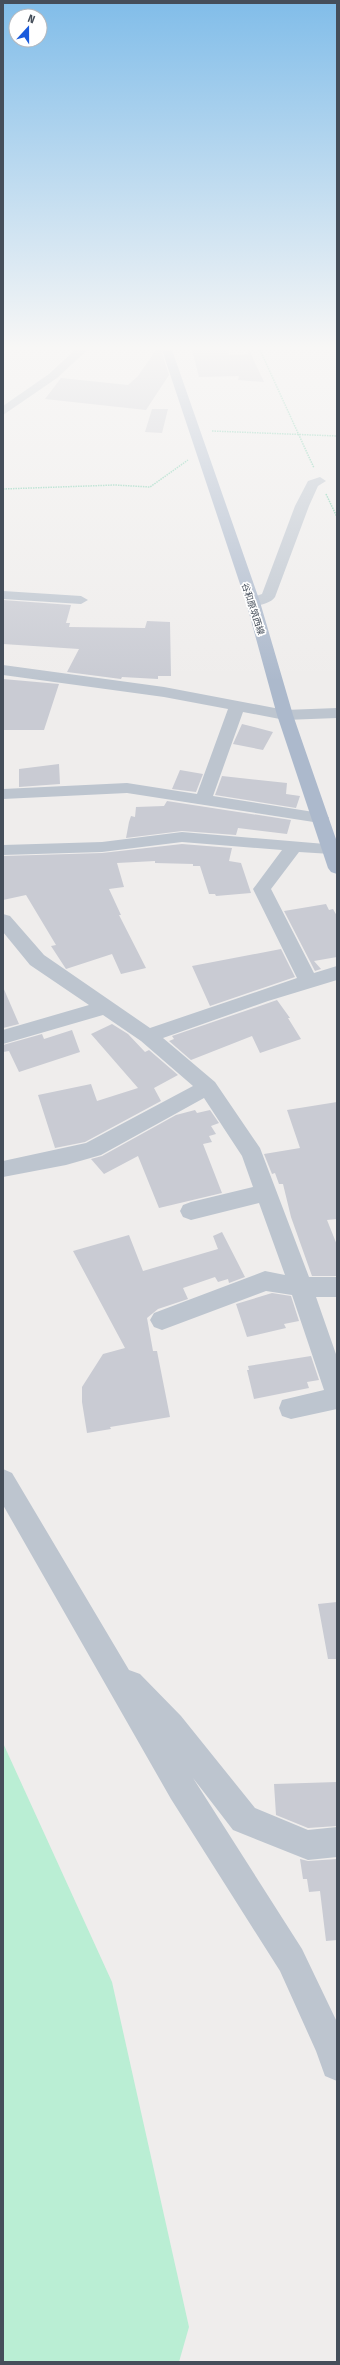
<svg xmlns="http://www.w3.org/2000/svg" width="340" height="2365" font-family="'Fira Sans Condensed','Noto Sans JP',sans-serif">
<rect width="100%" height="100%" fill="#efedec"/>
<!-- green -->
<path fill="#baeed4" d="M3,1743l109,239 77,345 -10,35h-176z"/>
<!-- building -->
<path fill="#c9cbd3" d="M156,350h5l8,25 -23,35 -101,-11 16,-21 67,7 10,-9z
M192,350h37v5l19,-1 1,-4 15,32 -26,-2 1,-4 -40,1z
M152,409h16l-6,24 -17,-1z
M3,600l68,5 -5,18h4l-1,4 76,1 2,-7 23,1 1,54h-13v3l-36,-2 -1,2 -54,-7 12,-23 -76,-5z
M3,679l56,5 -15,46h-41z
M242,724l31,8 -10,18 -30,-6z
M59,764l1,20 -41,3v-18z
M180,770l23,4 -7,18 -24,-3z
M222,776l65,7 -1,11 14,2 -4,12 -81,-13z
M167,801l124,19 -4,14 -49,-6 -2,7 -54,-4 -56,7 3,-16 2,-6 4,1 1,-10 28,-1z
M182,844l50,4 -3,13 12,2 10,30 -35,3 -1,-2h-6l-9,-28h-7v-2l-38,-1v-2l-38,2 7,24 -15,2 12,26h-2l27,53 -25,6 -9,-20 -46,15 -15,-23 5,-1 -30,-50 -23,5v-44l99,-3z
M326,904l3,6 4,-1 4,7v41l-23,4 7,8 -6,2 -31,-60z
M281,949l14,28 -85,29 -18,-40z
M3,987l16,37 -16,4z
M277,1000l13,18h-2l13,21 -41,14 -8,-17 -61,24 -22,-19 5,-2 -2,-3z
M112,1024l16,10 17,18 4,-2 29,25 -24,13 7,13 -76,41 -30,6 -17,-53 53,-11 6,17 41,-13 -47,-54z
M72,1030l8,22 -61,20 -10,-21 -6,1v-7l39,-11 2,5z
M337,1102v117l-10,1 10,25v31h-25l-21,-59 -8,-33h-4l-4,-11 -3,1 -8,-20 36,-6 -13,-38z
M195,1110l2,3 13,-3 9,13 -8,3 5,8 -7,2 3,6 -9,2 19,49 -63,15 -21,-52 -34,18 -13,-15 11,-3 74,-41z
M222,1232l23,45 -16,6 -1,-4 -10,3 -3,-5 -32,11 5,11 -30,10 -11,9 6,33h4l13,66 -60,10 1,2 -24,4 -5,-31v-15l21,-33 22,-6 -52,-97 56,-16 14,36 75,-22 -5,-13z
M272,1293l19,3 8,25 -15,3 2,4 -39,9 -11,-33z
M311,1356l8,24 -12,2 2,6 -55,11 -7,-29h2l-1,-4z
M337,1602v57h-9l-10,-55z
M337,1782v44l-29,2 -32,-13 -2,-31z
M300,1859l8,2 29,-2v81l-11,1 -6,-50 -11,1 -2,-13h-4z"/>
<g fill="none" stroke-linecap="round" stroke-linejoin="round">
<!-- path -->
<path stroke="#73cba9" stroke-width="1.5" stroke-dasharray="1.5 1" stroke-linecap="butt" d="M260,350l54,118
M212,431l125,5
M3,489l112,-4 35,2 38,-27
M326,494l11,23"/>
<!-- minor -->
<path fill="#bdc5cf" fill-rule="evenodd" d="M75,350h12l-30,28 -54,37v-9l46,-32z
M320,477l6,4 -8,5 -9,20 -34,91c-5,7 -19,10 -27,8l-2,-3 2,-3 14,-5 33,-88 13,-25z
M3,591l78,5 7,4 -7,4 -78,-5z
M3,665l161,22 121,23 52,-2v10l-52,2 -42,-8 -30,84 107,17 6,1 3,4 -3,4 -6,1 -193,-30 -124,6v-10l124,-6 70,11 31,-85 -64,-12 -161,-22z
M182,832l155,13v8l-6,1 -32,-2 -28,37 43,84 23,-7v14l-69,21 -105,37 52,44 45,66 49,129h28v20h-21l21,60v52l-46,10 -9,-3 -3,-8 3,-8 42,-10 -32,-95 -26,-4 -104,39 -8,-3 -4,-7 4,-7 111,-42 20,4 -26,-72 -68,17 -8,-3 -3,-6 3,-6 8,-3 62,-15 -11,-31 -38,-58 -103,57 -35,10 -63,12v-16l83,-18 107,-57 -52,-45 -38,-26 -100,29v-14l86,-25 -59,-40 -27,-33v-18l7,2 34,39 106,73 147,-50 -44,-89 29,-39 -100,-8 -80,10 -99,3v-10l99,-3z
M3,1469l9,4 117,197 11,4 41,42 74,92 53,22 29,-3v30l-29,3 -75,-30 -40,-52 109,171 35,73v59l-12,-5 -9,-25 -36,-80 -109,-172 -168,-294z"/>
<!-- major -->
<path fill="#acb9cc" fill-rule="evenodd" d="M162,350h10l88,252 33,113 44,127v32l-6,-2 -3,-4 -51,-153 -31,-113z"/>
</g>
<!-- sky -->
<linearGradient id="sky" x2="0" y2="1"><stop stop-color="#81bde9"/><stop offset="0.51" stop-color="#f8f7f6"/><stop offset="1" stop-color="#f8f7f6" stop-opacity="0"/></linearGradient>
<rect width="340" height="681" fill="url(#sky)"/>
<g text-anchor="middle" dominant-baseline="central" stroke-width="3.5" stroke-linejoin="round" paint-order="stroke">
<!-- far-street labels -->
<g font-size="9" fill="#454e5a" stroke="#fff">
<text transform="translate(253 609) rotate(72)">谷和原筑西線</text>
</g>
</g>
<!-- border -->
<rect width="340" height="2365" fill="none" stroke="#454e5a" stroke-width="8"/>
<!-- north arrow -->
<g transform="translate(28 28) rotate(21)"><circle r="19" fill="#ffffff" stroke="#b5b8bd"/>
<path d="M0-3L7 15L0 10L-7 15Z" fill="#1a5adc"/>
<text y="-6" font-size="11" font-weight="bold" text-anchor="middle" fill="#454e5a">N</text>
</g>
</svg>
